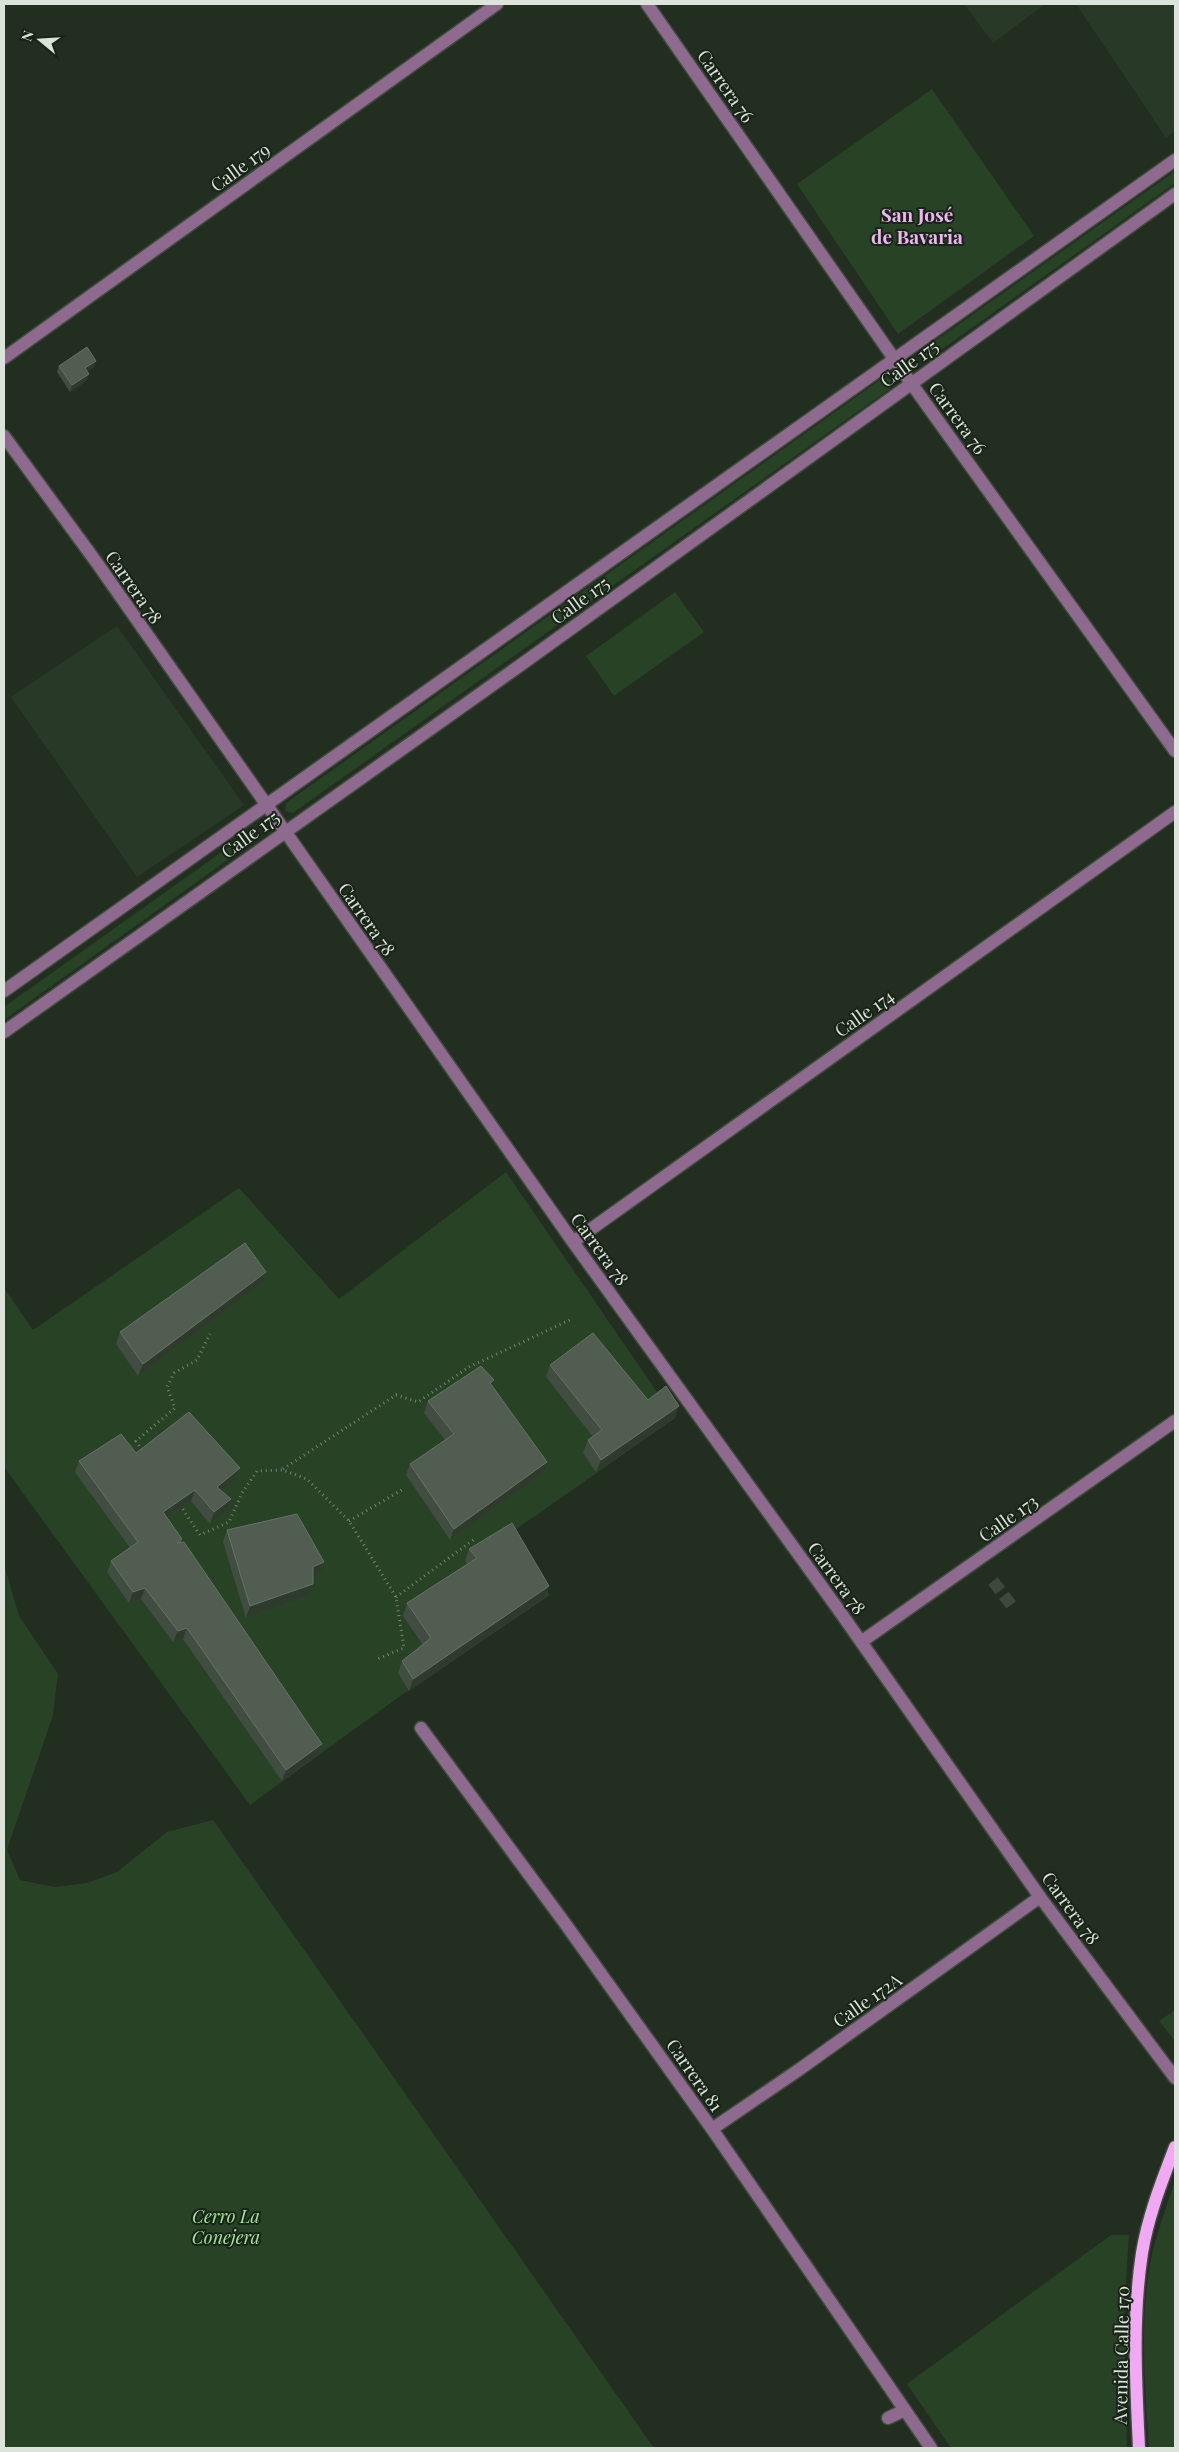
<svg xmlns="http://www.w3.org/2000/svg" width="1179" height="2452" font-family="'Playfair Display',serif">
<rect width="100%" height="100%" fill="#222e20"/>
<!-- built -->
<path fill="#293927" d="M964,4h81l-52,39z
M1076,4h99v127l-9,7z
M117,626l127,179 -107,72 -126,-180z"/>
<!-- green -->
<path fill="#284226" d="M932,89l102,147 -136,98 -101,-150z
M1175,171v12l-248,177 -6,-2v-7z
M884,377l8,3 -1,8 -598,425 -8,-2 1,-8z
M675,592l29,40 -90,64 -28,-40z
M251,831l7,1 -1,7 -253,181v-13z
M506,1172l169,246 -167,117 42,60 -154,104 -146,106 -246,-338v-179l29,42 206,-142 100,111z
M4,1564l15,52 39,58 -5,41 -46,135 13,30 34,7 33,-4 30,-11 50,-40 46,-12 441,628h-650z
M1175,2010v31l-16,-20z
M1175,2180v268h-26c-4,-64 -11,-139 5,-202 6,-22 14,-44 21,-66z
M1111,2235h18l-5,75 3,138h-176l-44,-64z"/>
<g fill="none" stroke-linecap="round" stroke-linejoin="round">
<!-- minor-tunnel -->
<path stroke="#3e493c" stroke-width="12" stroke-dasharray="12 6" stroke-linecap="butt" d="M993,1581l19,25"/>
<defs>
<path id="minor" d="M647,4l264,379 264,368
M4,358l493,-354
M4,436l93,127 476,679 265,367 202,288 135,181
M4,991l1171,-831
M4,1032l518,-368 653,-470
M573,1242l602,-430
M861,1642l314,-221
M421,1728l143,194 148,207 219,319
M712,2129l88,-60 240,-172
M888,2418l17,-8"/>
<path id="major" d="M1139,2448c-3,-65 -7,-130 3,-195 6,-37 20,-72 33,-106"/>
</defs>
<!-- minor casing -->
<use href="#minor" stroke="#404b3e" stroke-width="15"/>
<!-- major casing -->
<use href="#major" stroke="#404b3e" stroke-width="15"/>
<!-- path -->
<path stroke="#768074" stroke-width="3" stroke-dasharray="1 4" stroke-linecap="butt" d="M142,1450l-6,-9 39,-33 -8,-21 7,-14 23,-13 13,-26
M283,1469l113,-74 22,7 51,-35 103,-48
M180,1505l20,30 29,-13 13,-29 15,-22 26,-1 24,9 42,42 47,76 8,51 -29,12
M349,1521l56,-33
M396,1597l80,-59"/>
<!-- minor -->
<use href="#minor" stroke="#8d6a8e" stroke-width="12"/>
<!-- major -->
<use href="#major" stroke="#f1a9f4" stroke-width="12"/>
</g>
<!-- wall -->
<path fill="#414d40" d="M59,366l35,1 -7,4v9l-17,12 -13,-20z
M261,1284l-123,92 -22,-32 4,-12z
M550,1365l98,35 27,18 -79,54 -13,-19 5,-13 5,-3 -47,-60z
M492,1386l51,87 -93,67 -44,-65 4,-11 35,-24 -21,-27 4,-12z
M136,1453l100,26 -15,12 6,19 -17,14 -19,-23 -24,17 15,21 -1,4 141,201 -4,11 -36,26 -99,-142 -10,3 -32,-43 -12,4 -22,-31 4,-11 19,-13 -55,-76 4,-11z
M227,1530l93,44 -7,3 -4,19 -63,22 -23,-76z
M469,1549l80,37 -5,12 -135,93 -11,-18 4,-12 21,-16 -20,-29 4,-13 60,-39 -2,-3z"/>
<!-- shaded-wall -->
<path fill="#2d3a2c" d="M96,361l-2,6 -11,7 2,-6z
M89,374l-2,6 -17,12 2,-7z
M266,1272l-5,12 -123,92 5,-12z
M679,1406l-4,12 -79,54 5,-12z
M547,1462l-4,11 -93,67 4,-11z
M240,1468l-4,11 -23,19 4,-11z
M195,1490l-4,11 -32,22 4,-11z
M231,1499l-4,11 -17,14 4,-12z
M324,1562l-4,12 -12,5 5,-12z
M313,1584l-4,12 -63,22 4,-12z
M549,1586l-5,12 -135,93 4,-12z
M145,1588l-4,11 -12,4 4,-11z
M187,1628l-4,11 -10,3 5,-11z
M322,1744l-4,11 -36,26 4,-11z"/>
<!-- building -->
<path fill="#515d50" stroke="#677266" d="M87,347l9,14 -11,7 4,6 -17,11 -13,-19z
M245,1243l21,29 -123,92 -23,-32z
M593,1333l55,67 18,-14 13,20 -78,54 -13,-20 14,-10 -52,-65z
M481,1366l13,14 -4,3 57,79 -93,67 -44,-65 44,-30 -26,-33z
M189,1412l51,56 -23,19 14,12 -17,13 -19,-22 -32,22 19,27 -5,4 7,-1 138,202 -36,26 -99,-142 -9,3 -33,-43 -12,4 -22,-31 27,-19 -59,-81 42,-27 15,19z
M297,1514l27,48 -11,5v17l-63,22 -23,-76z
M512,1523l37,63 -136,93 -11,-18 29,-23 -24,-35 70,-45 -8,-9z"/>
<g text-anchor="middle" dominant-baseline="central" stroke-width="4" stroke-linejoin="round" paint-order="stroke">
<!-- street labels -->
<g font-size="18" fill="#dbe3da" stroke="#182417">
<text transform="translate(726 86) rotate(55)">Carrera 76</text>
<text transform="translate(240 167) rotate(-36)">Calle 179</text>
<text transform="translate(909 363) rotate(-36)">Calle 175</text>
<text transform="translate(958 418) rotate(54)">Carrera 76</text>
<text transform="translate(134 587) rotate(55)">Carrera 78</text>
<text transform="translate(580 600) rotate(-36)">Calle 175</text>
<text transform="translate(250 834) rotate(-36)">Calle 175</text>
<text transform="translate(367 919) rotate(55)">Carrera 78</text>
<text transform="translate(864 1013) rotate(-35)">Calle 174</text>
<text transform="translate(600 1249) rotate(54)">Carrera 78</text>
<text transform="translate(1008 1518) rotate(-35)">Calle 173</text>
<text transform="translate(837 1578) rotate(54)">Carrera 78</text>
<text transform="translate(1071 1908) rotate(54)">Carrera 78</text>
<text transform="translate(867 2000) rotate(-35)">Calle 172A</text>
<text transform="translate(695 2075) rotate(55)">Carrera 81</text>
<text transform="translate(1121 2355) rotate(-89)">Avenida Calle 170</text>
</g>
<!-- park labels -->
<g font-size="18" font-style="italic" fill="#a2e59b" stroke="#182417">
<text x="226" y="2216">Cerro La<tspan x="226" dy="21">Conejera</tspan></text>
</g>
<!-- neighbourhood labels -->
<g font-size="19" font-weight="bold" fill="#eeb5f0" stroke="#182417">
<text x="917" y="214">San José<tspan x="917" dy="22">de Bavaria</tspan></text>
</g>
</g>
<!-- border -->
<rect width="1179" height="2452" fill="none" stroke="#dbe3da" stroke-width="10"/>
<!-- north arrow -->
<g transform="translate(40 40) rotate(288)" stroke="#182417" stroke-width="4" paint-order="stroke">
<path d="M0-4L9 19L0 12L-9 19Z" fill="#dbe3da"/>
<text y="-8" font-size="14" font-weight="bold" text-anchor="middle" fill="#dbe3da">N</text>
</g>
</svg>
